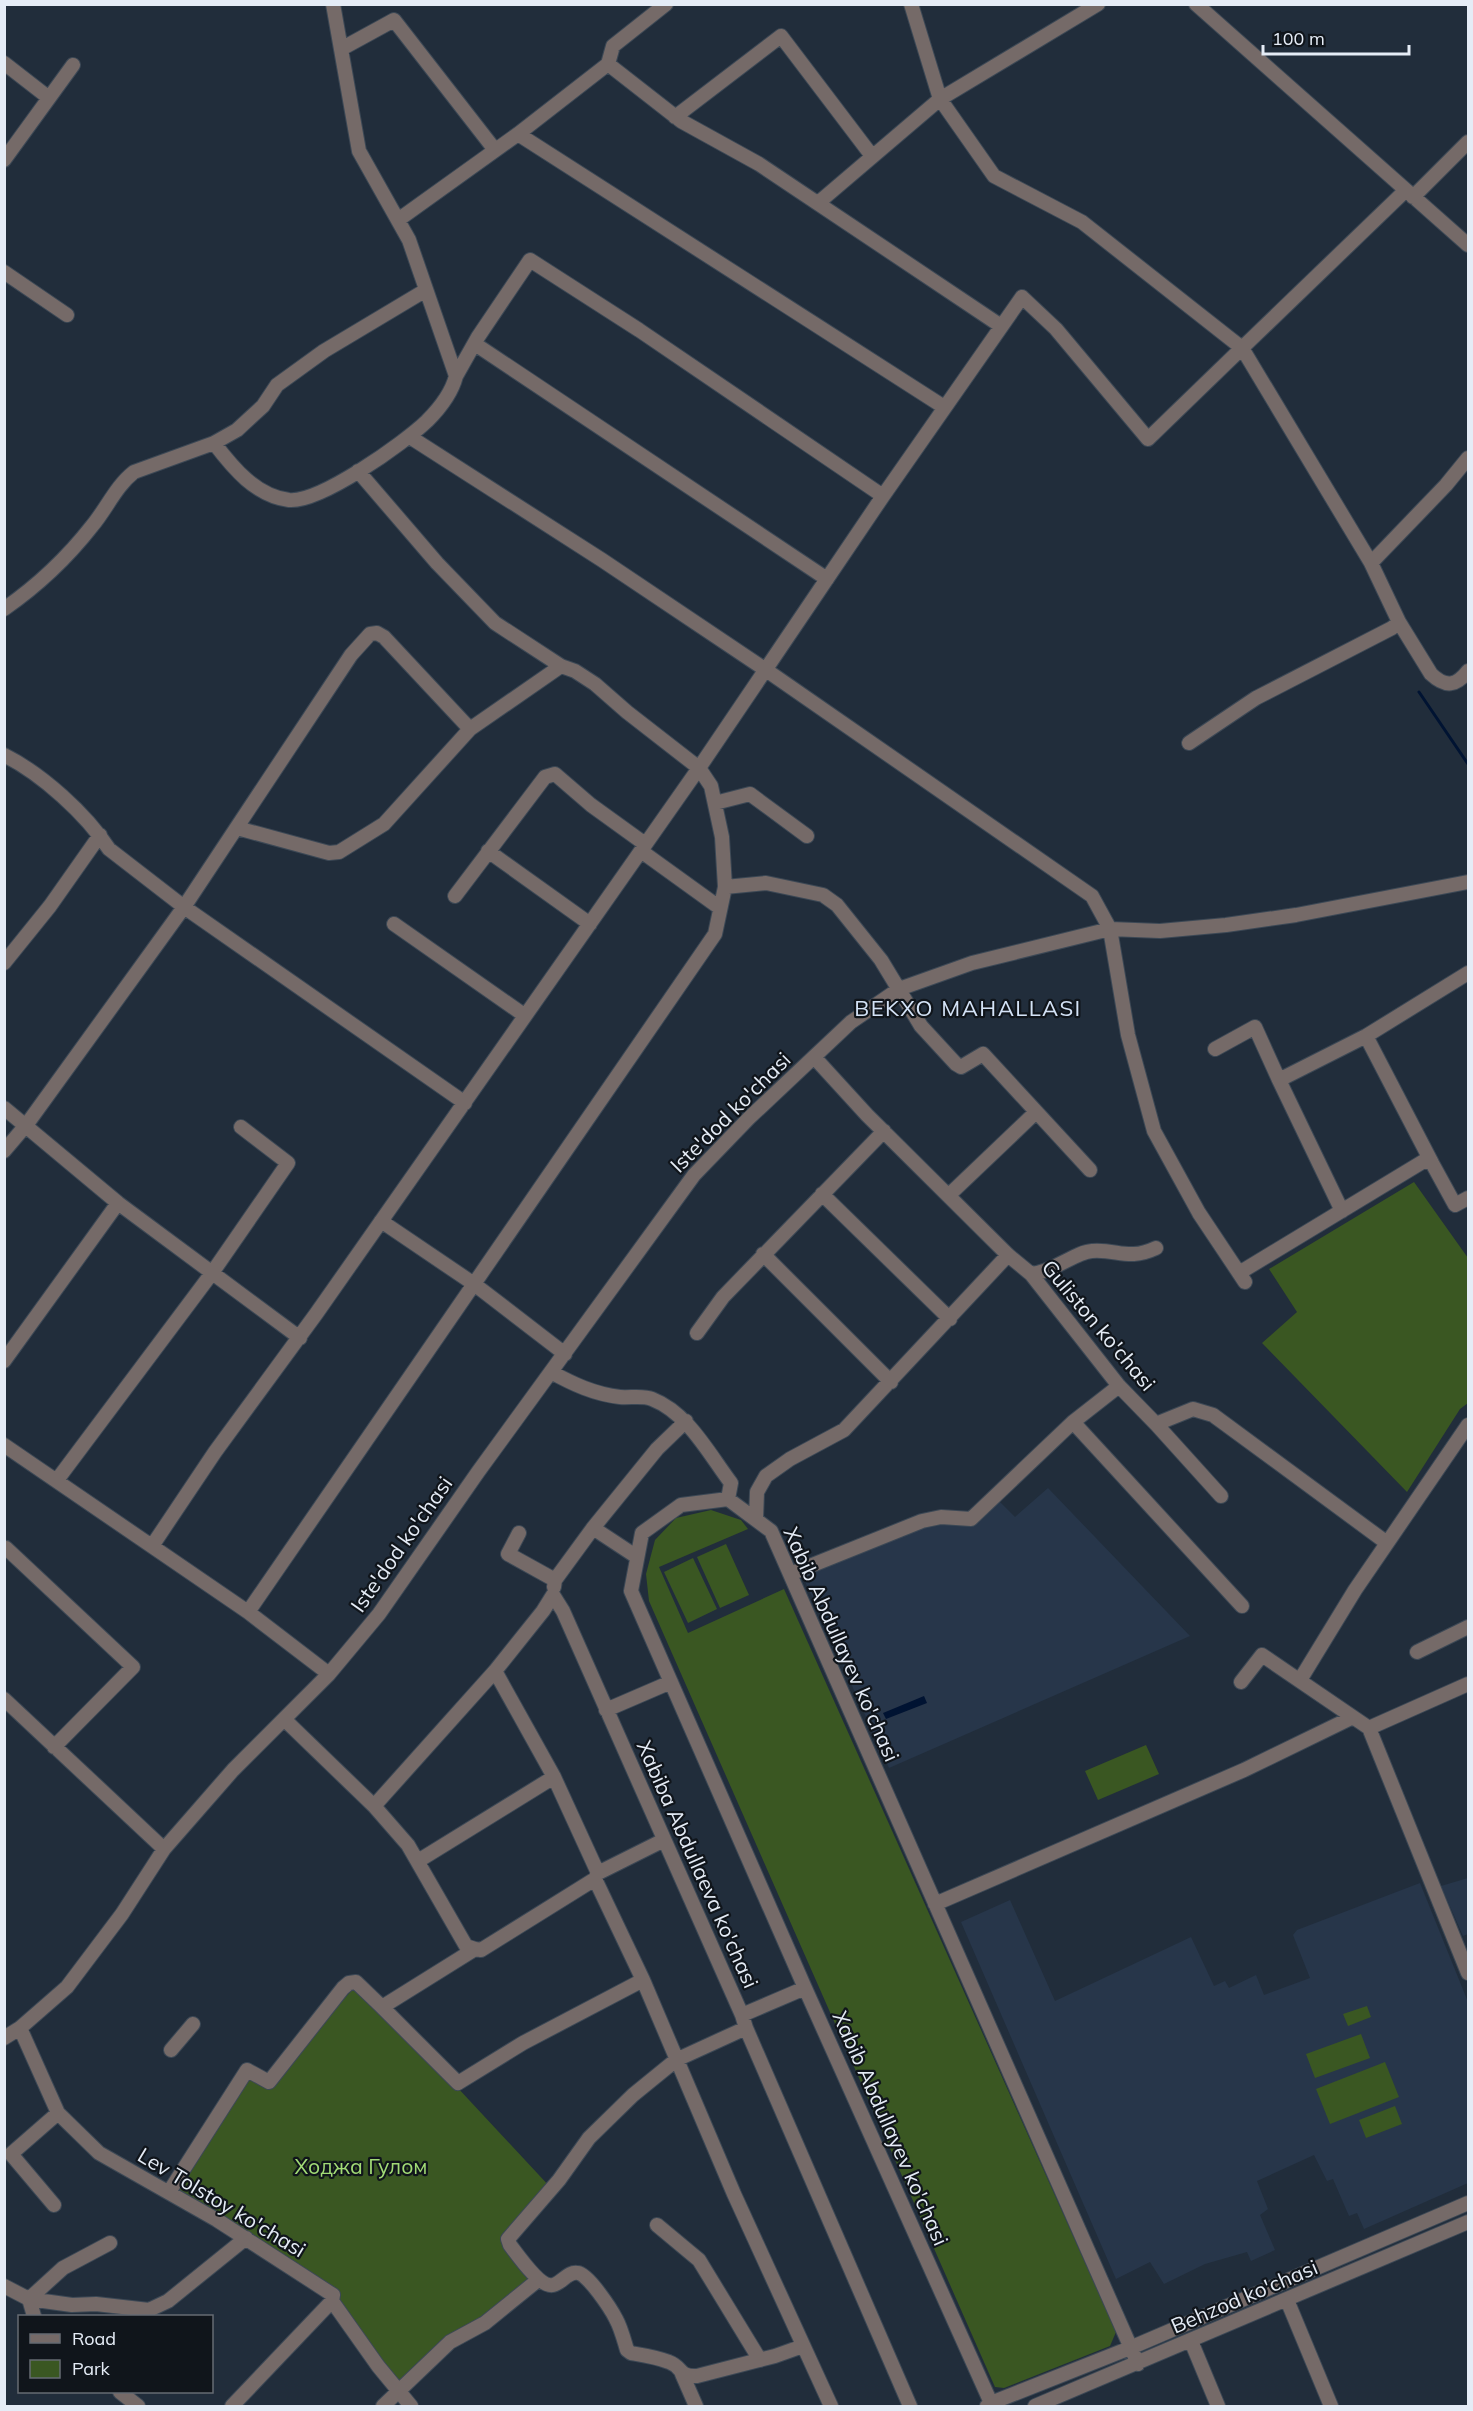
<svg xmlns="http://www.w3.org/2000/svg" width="1473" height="2411" font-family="Mulish,sans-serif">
<rect width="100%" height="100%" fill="#212d3b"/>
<!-- built -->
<path fill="#27364a" d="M1048,1488l142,148 -301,132 -86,-191 122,-51 17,-4 57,-21 16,16z
M1468,1878v56l-5,2 -22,-50z
M1420,1883l48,119v181l-104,46 -7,-16 -8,3 -16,-37 -6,2 -13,-26 -57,26 11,28 -8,6 15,35 -24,11 -4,-9 -42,12 -41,20 -14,-22 -34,17 -155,-357 49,-22 45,101 136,-64 23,49 11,-5 4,7 27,-13 8,20 46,-17 -17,-43 4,-5z"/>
<!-- green -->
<path fill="#3a5722" d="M1414,1182l54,76v145l-8,6 -53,83 -145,-149 35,-31 -28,-43z
M711,1510l30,10 7,9 -89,38 29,66 96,-44 332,743 -6,14 -106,42 -9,-1 -346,-786 -3,-27 9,-34 21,-22z
M726,1544l23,51 -29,13 -23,-51z
M693,1558l24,51 -29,14 -24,-51z
M1146,1745l13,29 -61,26 -13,-29z
M359,1989l57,54 135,145 -46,51 22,17 11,24 -140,110 -65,-95 -164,-103 78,-122 22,12 82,-91z
M1367,2006l4,11 -23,9 -5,-12z
M1361,2034l9,24 -55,20 -9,-24z
M1385,2062l14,35 -69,27 -14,-35z
M1395,2106l7,18 -36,14 -7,-18z"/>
<!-- water -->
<path fill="#001332" d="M924,1696l3,7 -41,16 -3,-6z"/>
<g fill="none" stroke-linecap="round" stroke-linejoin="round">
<!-- stream -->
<path stroke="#001332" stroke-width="3" d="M1419,692l49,72"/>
<defs>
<path id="minor" d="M1196,4l272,241
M341,49l53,-29 101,130
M4,63l45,35
M608,64l73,57 78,43 242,162
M675,117l106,-81 91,120
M518,134l426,273
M4,160l69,-95
M1406,190l-164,158 129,215 28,59 32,52c15,14 25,12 37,-3
M1413,197l55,-55
M818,203l122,-104 158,-95
M398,220l120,-86 90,-70 5,-18 53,-42
M4,272l63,43
M475,344l352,235
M456,376l22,-39 52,-77 109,70 244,166
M410,437l192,123 164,110 326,226 18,33 18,106 26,96 45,82 46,69
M214,443c19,25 42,53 75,57 31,3 115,-57 138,-79 12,-12 25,-29 29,-45l-47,-136 -50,-89 -26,-147
M1371,563l75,-78 22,-27
M4,609c33,-23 63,-51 88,-83 15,-18 24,-40 42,-54l80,-29 23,-13 26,-24 14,-21 47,-34 102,-61
M1189,743l67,-45 136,-70 7,-6
M4,755c38,19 82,59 105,94l75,58 281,196
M715,803l35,-9 57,42
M237,828l92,25 10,-1 45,-28 86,-95 91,-63
M488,851l102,73
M641,851l79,57
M725,887l41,-4 57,12 14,10 44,55 40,66 35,38 5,3 22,-13 107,116
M455,896l90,-119 10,-3 36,31 54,39
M394,924l130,91
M4,963l46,-57 50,-71
M1366,1036l66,127
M1215,1049l40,-22 24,53
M814,1057l53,58 141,140 23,19 88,112 37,38 37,-15 20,6 174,128
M4,1108l114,95 182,135
M4,1151l23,-27 157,-217 167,-252 19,-21 7,-1 7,4 86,92
M822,1194l128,125
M949,1195l86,-82
M1342,1211l-63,-131 87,-44 102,-63
M381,1221l93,63 91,70
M763,1254l128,128
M1239,1273l185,-112 8,2 23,42 13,-7
M1031,1274c23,-2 44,-22 61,-23 26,-2 36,10 64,-3
M697,1333l26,-36 161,-166
M4,1361l114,-158
M551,1372c22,12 43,22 69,25 10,1 23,-2 32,2 36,14 57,55 79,84l-3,16
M1073,1422l169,184
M1156,1424l65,72
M4,1445l244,167 81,62
M57,1480l155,-207 76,-110 -47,-36
M756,1519l1,-27 9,-16 24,-17 54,-29 164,-175
M593,1528l64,-79 29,-28
M519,1533l-11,21 47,26 -1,7
M152,1546l63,-94 101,-138 383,-546 184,-272 139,-199 34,32 92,110 94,-91 -160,-126 -88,-46 -54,-77 -29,-95
M4,1549l2,-1 127,119 -79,80
M790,1574l132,-53 19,-4 30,2 102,-97 46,-36
M555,1580l38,-52 44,29
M248,1612l467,-678 10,-47 -3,-50 -11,-51 -12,-18 -72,-56 -32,-28 -20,-13 -14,-5 -66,-43 -58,-60 -79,-92
M1417,1652l51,-25
M495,1671l59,106 44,96 -3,6 48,101 91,214 97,212
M1300,1680l55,-90 113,-165
M1241,1682l21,-27 107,73 99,245
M4,1699l160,150
M606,1710l65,-28
M285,1720l89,86 34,39 58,101 9,3
M1369,1728l99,-44
M374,1806l121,-135 48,-60 10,-16 10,16 179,404 4,13 164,378
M418,1861l136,-84
M598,1873l66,-33
M595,1879l-114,71 -6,-1 -93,58 76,76 65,-40 120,-63
M935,1904l309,-134 109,-53
M742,2015l63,-27
M20,2028l38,85 41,40 118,67 116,75 -1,6 46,65 33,40
M746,2028l-70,32 -43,35 -44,43 -30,42 -51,59 2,6c7,9 30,43 43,40 9,-2 15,-14 25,-12 10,1 33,36 38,46 5,9 8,21 11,31l4,3c12,2 26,4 38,9 14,5 9,15 28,14l78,-20 28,-10
M4,2038l16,-10 47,-41 55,-73 42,-65 69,-79 96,-96 50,-60 99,-142 216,-297 55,-57 102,-96 48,-33 73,-26 138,-34 50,2 66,-6 70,-10 172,-33
M171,2050l22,-26
M169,2192l78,-122 22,12 74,-94 6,-5 7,-1 26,25
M54,2205l-43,-51 47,-41
M657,2225l42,35 61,100
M4,2286l25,13 43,6 24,-1 53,6 19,-9 78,-63
M29,2299l34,-31 47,-25
M29,2299l5,17
M1287,2300l44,106
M1191,2341l27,65
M682,2374l14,32
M120,2392l18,14
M991,2403l-186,-415 -174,-397 11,-58 39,-28 47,-6 43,32 367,833
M232,2406l100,-105
M383,2406l67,-64 35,-19 53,-43
M987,2406l4,-3 139,-55 338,-145
M1035,2406l433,-184"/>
</defs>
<!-- minor casing -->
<use href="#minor" stroke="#3c4855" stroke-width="16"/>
<!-- minor -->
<use href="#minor" stroke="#756a68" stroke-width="14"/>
</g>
<g text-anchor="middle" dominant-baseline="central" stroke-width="4.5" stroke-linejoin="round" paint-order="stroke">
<!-- street labels -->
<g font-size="21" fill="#e5ecf6" stroke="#10151b">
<text transform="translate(730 1112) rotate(-45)">Iste'dod ko'chasi</text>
<text transform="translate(1099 1325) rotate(50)">Guliston ko'chasi</text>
<text transform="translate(401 1544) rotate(-55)">Iste'dod ko'chasi</text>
<text transform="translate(842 1644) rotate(66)">Xabib Abdullayev ko'chasi</text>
<text transform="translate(698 1864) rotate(66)">Xabiba Abdullaeva ko'chasi</text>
<text transform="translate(891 2128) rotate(66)">Xabib Abdullayev ko'chasi</text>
<text transform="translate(222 2202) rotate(31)">Lev Tolstoy ko'chasi</text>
<text transform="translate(1244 2296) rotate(-23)">Behzod ko'chasi</text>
</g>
<!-- park labels -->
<g font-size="21" fill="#a2db76" stroke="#10151b">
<text x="361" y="2166">Ходжа Гулом</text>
</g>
<!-- neighbourhood labels -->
<g font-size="22" letter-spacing="1.5" fill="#d4e3f7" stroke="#10151b">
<text x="968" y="1008">BEKXO MAHALLASI</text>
</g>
</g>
<!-- border -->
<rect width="1473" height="2411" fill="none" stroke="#e5ecf6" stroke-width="12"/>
<!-- legend -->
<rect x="18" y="2315" width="195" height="78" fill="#10151b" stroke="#656b73" stroke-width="1.5"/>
<rect x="30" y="2334" width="30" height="9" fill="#756a68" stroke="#656b73" stroke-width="1.5"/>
<text x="72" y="2345" font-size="18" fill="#e5ecf6">Road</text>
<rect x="30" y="2360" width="30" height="18" fill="#3a5722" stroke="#656b73" stroke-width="1.5"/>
<text x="72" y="2375" font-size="18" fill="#e5ecf6">Park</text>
<!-- scale -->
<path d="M1263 45v9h146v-9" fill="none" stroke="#e5ecf6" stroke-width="3"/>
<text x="1272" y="45" font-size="18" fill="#e5ecf6" stroke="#10151b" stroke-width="4.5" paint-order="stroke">100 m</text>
</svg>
